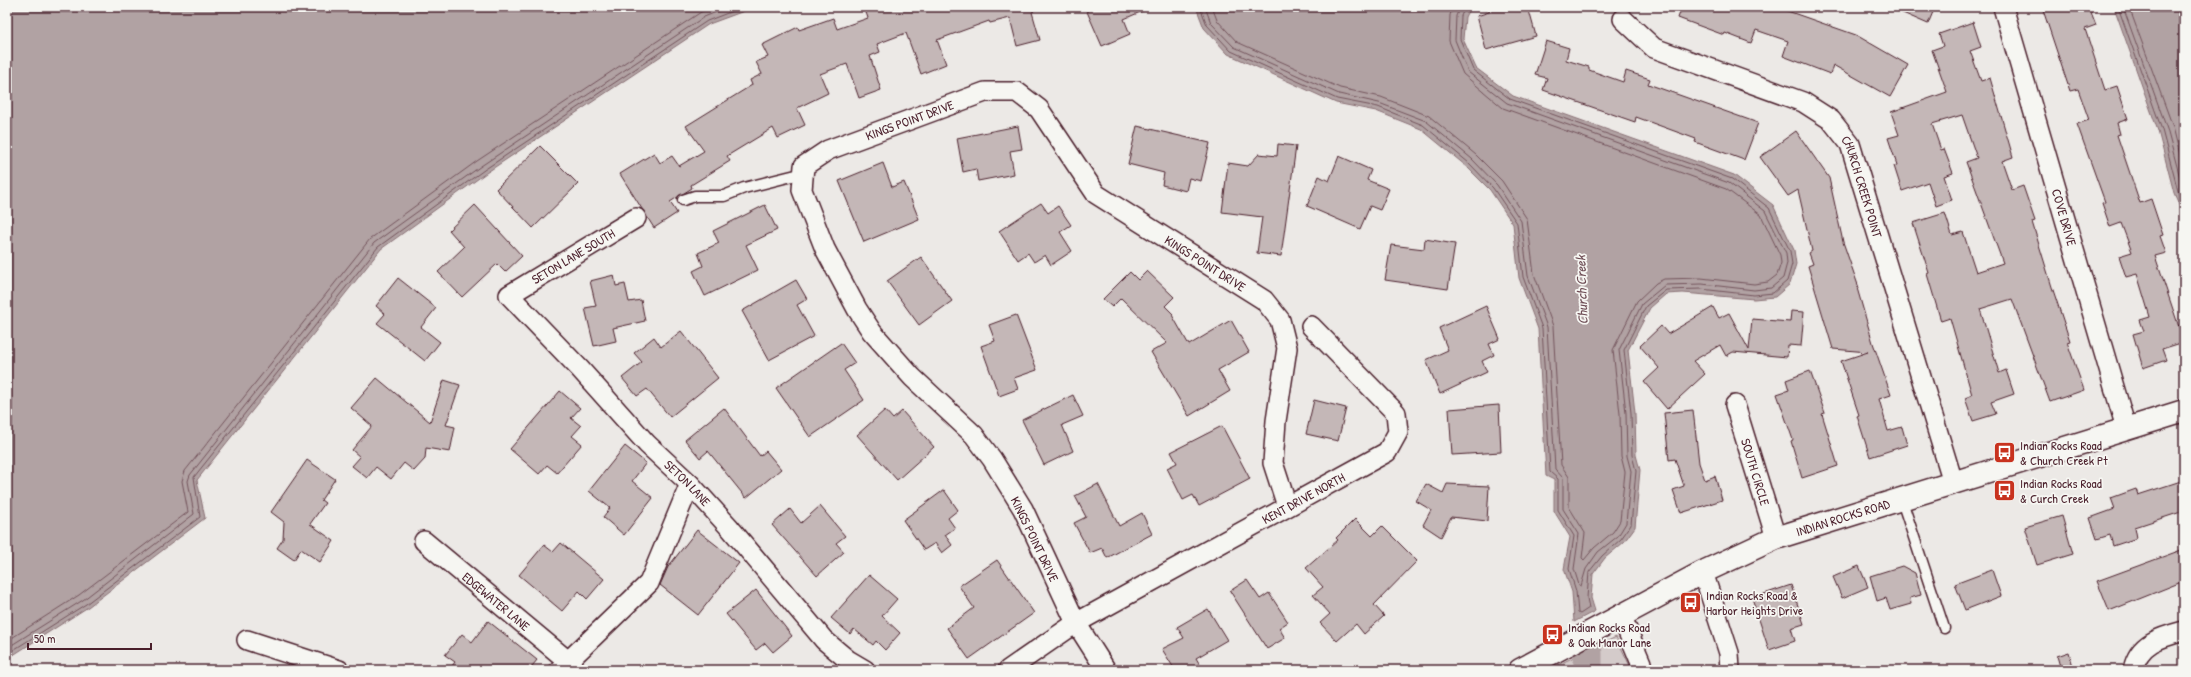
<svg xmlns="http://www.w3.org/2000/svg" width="2191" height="677" font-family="'Patrick Hand',sans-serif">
<rect width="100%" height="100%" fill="#ece9e6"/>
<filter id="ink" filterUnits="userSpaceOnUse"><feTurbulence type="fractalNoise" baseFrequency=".025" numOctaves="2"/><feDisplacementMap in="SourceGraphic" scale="8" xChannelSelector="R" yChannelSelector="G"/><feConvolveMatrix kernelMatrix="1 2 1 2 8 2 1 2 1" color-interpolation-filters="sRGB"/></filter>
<g filter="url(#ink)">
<!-- green -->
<path fill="#d4cbca" stroke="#8f757a" d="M1616,637l16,33h-85z"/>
<!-- water -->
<path fill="#b1a2a3" stroke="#886e73" d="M7,7h748l-46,17 -223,149 -105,76 -184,231 8,38 -117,89 -81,52z
M1196,7h274l-5,10 -2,22 13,29 37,28 221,79 39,30 21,45 2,14 -6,20 -15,13 -21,2 -71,-6 -17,1 -16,14 -22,42 7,63 1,42 4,15 -5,57 -11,15 -19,16 -12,16 -2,24 4,13 -21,11 -2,-30 -8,-23 6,-32 -16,-26v-31l-8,-4 -8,-147 -19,-51 -6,-54 -23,-34 -24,-24 -45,-37 -45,-18 -40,-8 -108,-49 -24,-26z
M2114,7h70v209l-10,-23 -16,-62z"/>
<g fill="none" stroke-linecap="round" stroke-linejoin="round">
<!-- shore -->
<path stroke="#73535b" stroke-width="1" d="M1200,7l7,18 24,26 106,48 41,8 45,18 46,38 24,25 24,35 6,54 19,51 8,144 8,7v31l16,26 -5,33 7,22 2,22 2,1 9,-6 -2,-10 2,-26 13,-16 19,-17 10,-14 5,-54 -4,-16 -1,-42 -7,-63 22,-44 20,-16 35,-1 53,6 19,-2 14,-12 5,-17 -2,-13 -21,-43 -37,-29 -222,-80 -37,-29 -13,-31 1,-23 4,-9
M1205,7l6,16 23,24 105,47 40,9 47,18 46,38 25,26 24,36 7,55 19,51 8,142 8,9v31l16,25 -5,35 5,16 2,1 5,-17 12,-17 20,-16 8,-13 5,-52 -4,-15 -1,-43 -7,-63 23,-46 23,-19 37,-1 52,6 17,-2 12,-10 4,-15 -1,-10 -21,-42 -36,-28 -222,-80 -39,-31 -13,-32 1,-24 4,-9
M1212,7l5,13 20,22 103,46 41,9 48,19 47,39 26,26 25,38 7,55 19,52 8,139 8,12v30l16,26 -3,25 2,2 10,-12 19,-16 7,-11 5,-49 -4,-16 -1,-42 -7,-64 24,-49 19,-18 8,-4 37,-1 53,6 14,-2 9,-7 4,-12 -1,-8 -19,-40 -35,-26 -223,-81 -40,-34 -14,-33 1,-26 3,-8
M2118,7l44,123 16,61 6,15
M2123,7l44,122 17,64
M2129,7l44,120 11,44
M7,641l72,-46 109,-83 -6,-31 3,-10 185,-232 107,-78 224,-149 11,-5
M7,648l76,-48 111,-86 -6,-33 2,-6 184,-232 107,-77 223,-149 25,-10
M7,654l79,-50 114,-87 -6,-40 184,-230 106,-77 223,-149 36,-14"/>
<!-- river -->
<path stroke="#b1a2a3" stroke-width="29" d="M1588,670v-17"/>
</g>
<!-- building -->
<path fill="#c4b7b7" stroke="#4a1f2b" d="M864,7h170v4l-2,1 8,28 -23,6 -7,-28 -20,5 -1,-2 -52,19 9,24 -25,10 -15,-41 -29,11 3,8 -10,4 11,34 -22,8 -12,-34 -27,10 8,19 -31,15 8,17 -27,13 -5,-10 -46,28 3,5 -39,24 1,3 -22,14 7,11 -23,15 -34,-54 34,-21 6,10 12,-7 7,10 25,-15 -18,-25 66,-41 -2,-5 12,-6 -6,-12 12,-5 -6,-12 36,-18 1,3 34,-12 4,11 31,-11z
M1085,7h67l-28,12 6,15 -28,12z
M1488,7h40l8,29 -50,14 -9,-34 12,-4z
M1682,7h94l80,28 52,30 -18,32 -57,-32 -3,9 -47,-18 5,-15 -32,-11 -5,13 -26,-10 -1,2 -46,-17z
M1889,7h46l-7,17z
M2042,7h47l7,18 -11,4 20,61 12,-4 11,33 -11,4 3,11 -3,1 23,68 11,-4 12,36 -3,1 6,17 -11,3 29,86 -22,7 4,11 -23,8 -10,-34 11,-3 -4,-11 10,-3 -13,-43 -11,3 -7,-21 13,-4 -11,-29 -11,4 -8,-24 3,-1 -28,-78 12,-4 -11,-31 -8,2z
M1973,22l8,25 -11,4 11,30 9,-3 23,79 -11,4 10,29 11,-4 12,35 -3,1 20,65 18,54 -3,1 17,48 -34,12 -38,-103 -32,10 19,64 7,-3 8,24 -23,8 5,12 -23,7 -8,-23 7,-3 -22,-77 -9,3 -14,-47 2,-1 -16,-50 32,-10 7,22 11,-3 13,40 27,-9 -37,-101 11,-4 -15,-43 -30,9 9,26 3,-1 9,24 -9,3 8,24 -16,6 -8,-24 -26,9 -8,-25 3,-1 -9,-27 11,-3 -8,-23 56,-20 -15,-42 11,-4 -4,-12z
M1546,41l23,7 -3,12 23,7v3l34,12 3,-11 24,8 -2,5 110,39 -14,37 -49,-18 1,-3 -60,-22 -1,5 -92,-32 4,-12 -12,-3z
M1018,126l4,23 -12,2 4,23 -36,7 -2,-12 -13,3 -6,-34z
M1137,126l73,17 -9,38 -12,-3 -3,13 -24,-6 2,-12 -36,-9z
M1796,131l33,47 14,64 16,46h-2l16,55 18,52 -12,4 9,32 14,-4 5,18 -37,12 -13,-41 2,-1 -18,-54 27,-9 -35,-3 -25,-83 5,-2 -4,-11 3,-2 -14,-61 -10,6 -28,-39z
M1278,144l18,2 -15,110 -24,-3 5,-36 -40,-5 6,-49 20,3 11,-12 18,2z
M540,146l38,38 -45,44 -37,-39z
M1339,156l32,14 -4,10 22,9 -9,21 -10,-4 -10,23 -53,-23 12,-30 10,5z
M883,163l9,24 12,-5 15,37 -55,23 -25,-61z
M1041,203l7,10 10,-7 13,19 -11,7 12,19 -21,14 -6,-10 -11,7 -6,-9 -10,7 -19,-29z
M475,205l47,51 -17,16 -8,-8 -35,33 -24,-25 26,-25 -15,-17z
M765,205l12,25 -31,15 12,25 -53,26 -12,-25 10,-5 -5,-13 21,-10 -6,-12z
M1425,239l30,5 -7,45 -63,-9 6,-35 33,4z
M921,257l31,44 -33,24 -32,-44z
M1147,271l27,26 -9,9 8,8 -1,1 17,30 42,-25 18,32 -31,18 12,21 -41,25 -38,-64 16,-9 -46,-45 -9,9 -9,-8 27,-27 8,8z
M614,275l2,11 9,-2 4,18 12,-2 4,21 -32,7 3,13 -22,5 -9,-38 11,-2 -6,-25z
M398,278l38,30 -15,19 19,15 -15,19 -48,-38 8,-9 -9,-8z
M796,280l11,19 -10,6 17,31 -45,24 -27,-49z
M1486,306l14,33 -11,5 5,11 -12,6 5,11 -47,22 -14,-34 22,-10 -9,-22z
M1713,307l6,11 10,-5 20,37 3,-31 38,3 1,-11 13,1 -3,34 -13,-1 -1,12 -54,-5 -7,4 -6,-11 -27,16 12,13 -38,35 -23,-27 15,-14 -19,-22 21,-20 7,8z
M1016,315l21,55 -23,8 4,11 -19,7 -18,-50 14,-5 -6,-16z
M681,331l37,47 -48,39 -23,-28 -10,7 -15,-18 20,-16 -8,-9 20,-16 7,10z
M841,343l14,20 -11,7 20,30 -54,37 -34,-49z
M1810,371l15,42 -3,1 16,52 -36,12 -11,-37 2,-1 -16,-46 12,-4 -3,-10z
M377,378l53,44 14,-42 16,5 -14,40 9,2 -5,25 -24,-4 -1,11 -11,12 -10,-8 -13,16 -15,-12 -9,11 -15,-12 8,-9 -8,-7 20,-24 -21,-18z
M560,391l20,17 -9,10 10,8 -9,10 10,8 -25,29 -10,-8 -8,9 -29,-25z
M1073,395l10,21 -21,9 11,26 -29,14 -22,-45z
M1314,400l32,8 -8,33 -32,-7z
M1499,405l2,47 -49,3 -3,-46z
M724,408l36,48 6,-5 15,18 -35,29 -38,-47 -8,7 -15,-18z
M885,410l8,9 9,-8 32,36 -37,33 -40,-45z
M1693,410l6,53 6,17 10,-4 7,24 -41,13 -8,-23 11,-4 -9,-27 -6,1 -5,-47z
M1222,426l28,53 -51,27 -6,-11 -10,5 -16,-32 10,-5 -6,-11z
M625,446l21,17 -14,18 21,17 -29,37 -21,-18 7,-9 -21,-17z
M307,460l28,19 -14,21 4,3 -15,21 24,17 -14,21 -19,-13 -7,11 -17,-12 6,-9 1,-17 -13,-10z
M2184,480v31l-49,16 2,11 -24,8 -3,-11 -13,4 -7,-21 25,-9 -4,-11 25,-9 2,6z
M1098,484l21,42 23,-13 10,21 -45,24 -5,-10 -12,5 -16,-30 12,-6 -11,-21z
M1426,484l17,9 4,-9 42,2 -2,35 -36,-4 -10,20 -18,-12 8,-15 -15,-9z
M944,490l14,20 -10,8 7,10 -10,7 7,10 -10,8 -7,-10 -11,7 -21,-30z
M820,506l25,30 -9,7 8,9 -27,24 -45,-51 18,-16 11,14z
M2062,516l11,38 -36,11 -12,-38z
M1355,519l17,17 10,-10 35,35 -43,44 10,11 -20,18 -8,-10 -19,17 -17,-18 10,-9 -17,-19 10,-8 -17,-19 32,-28 -2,-2z
M697,530l42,33 -41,52 -38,-30 8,-18z
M561,543l43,36 -17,20 -8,-8 -17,20 -43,-36 25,-30 9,7z
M2184,549v32l-75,30 -12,-30z
M997,560l37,53 -65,46 -22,-31 27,-20 -15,-22z
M1859,566l9,21 -26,11 -9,-21z
M1902,566l13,7 6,22 -11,3 1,6 -21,6 -4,-12 -9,3 -7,-25z
M1992,570l9,26 -36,14 -10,-26z
M869,575l28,24 -15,17 18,17 -15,17 -9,-9 -3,4 -19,-16 -4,5 -19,-16z
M1247,580l13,19 9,-6 19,29 -9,6 6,10 -18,11 -37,-58z
M1791,585l13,39 -13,4 4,13 -26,9 -17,-52z
M756,590l36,46 -19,16 -8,-9 -9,7 -30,-36z
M1208,609l19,31 -31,18 7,12h-28l-13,-21 22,-11 -7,-11z
M488,621l49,39 -8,10h-80l6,-8 -10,-7 17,-21 10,8z
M2069,652l5,18h-13l-4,-14z"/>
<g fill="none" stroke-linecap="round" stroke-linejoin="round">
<defs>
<path id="lane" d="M683,200l12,-4h29l20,-8 60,-15
M1901,498l43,130"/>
<g id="street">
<path id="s1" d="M2003,7l123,421"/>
<path id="s2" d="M1623,19l31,29 149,54 28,18 19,24 103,338"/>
<path id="s3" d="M636,218l-127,77 71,74 67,75 43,40 40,44 94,112 24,20 17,10"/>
<path id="s4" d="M1735,405l41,133"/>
<path id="s5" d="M424,541l144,120"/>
<path d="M1703,572l26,81 1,17"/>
<path d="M1621,615l20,48 -1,7"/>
<path d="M247,640l92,30"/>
<path d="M559,670l90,-87 41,-99"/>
<path id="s6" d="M1008,670l68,-47 311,-171 11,-20 -2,-19 -85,-87"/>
<path id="s7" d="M1106,670l-30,-47 -53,-114 -31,-50 -18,-24 -62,-58 -40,-45 -15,-23 -32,-60 -23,-59 2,-24 24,-16 157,-58h32l22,17 57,85 168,106 16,20 7,28 -11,73 -3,42 14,43"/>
<path d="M2133,670c5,-27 28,-33 51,-39"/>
</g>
<g id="secondary">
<path id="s8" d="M1520,670l183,-98 73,-34 408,-127"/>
</g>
</defs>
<!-- lane casing -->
<use href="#lane" stroke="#4a1f2b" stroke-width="13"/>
<!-- street casing -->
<use href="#street" stroke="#4a1f2b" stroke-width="22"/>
<!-- secondary casing -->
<use href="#secondary" stroke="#4a1f2b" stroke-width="25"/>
<!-- lane -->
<use href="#lane" stroke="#f6f6f2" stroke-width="10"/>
<!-- street -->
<use href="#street" stroke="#f6f6f2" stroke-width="19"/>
<!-- secondary -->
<use href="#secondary" stroke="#f6f6f2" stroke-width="22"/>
</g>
</g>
<!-- icons -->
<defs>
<symbol id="bus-square" viewBox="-11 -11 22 22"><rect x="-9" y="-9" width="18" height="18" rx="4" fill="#c8321e" stroke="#f6f6f2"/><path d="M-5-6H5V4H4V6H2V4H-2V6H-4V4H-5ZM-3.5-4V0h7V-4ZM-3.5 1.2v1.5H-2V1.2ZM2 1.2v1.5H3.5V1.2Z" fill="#fff"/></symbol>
</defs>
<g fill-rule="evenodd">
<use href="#bus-square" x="1992" y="440" width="25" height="25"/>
<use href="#bus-square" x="1992" y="478" width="25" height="25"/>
<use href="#bus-square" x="1678" y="590" width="25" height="25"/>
<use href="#bus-square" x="1540" y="622" width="25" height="25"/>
</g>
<g text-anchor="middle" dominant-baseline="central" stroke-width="3.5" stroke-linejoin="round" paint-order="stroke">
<!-- street labels -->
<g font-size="13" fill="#4a1f2b" stroke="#f6f6f2">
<text stroke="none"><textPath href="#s7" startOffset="714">KINGS POINT DRIVE</textPath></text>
<text stroke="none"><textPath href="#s2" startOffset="309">CHURCH CREEK POINT</textPath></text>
<text stroke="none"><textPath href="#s1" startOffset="219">COVE DRIVE</textPath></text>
<text transform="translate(573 256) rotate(-31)">SETON LANE SOUTH</text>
<text stroke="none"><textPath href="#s7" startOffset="1086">KINGS POINT DRIVE</textPath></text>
<text stroke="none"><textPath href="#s4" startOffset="70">SOUTH CIRCLE</textPath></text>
<text stroke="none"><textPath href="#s3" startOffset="408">SETON LANE</textPath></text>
<text stroke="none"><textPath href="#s6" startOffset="342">KENT DRIVE NORTH</textPath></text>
<text stroke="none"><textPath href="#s8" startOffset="358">INDIAN ROCKS ROAD</textPath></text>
<text transform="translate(1035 539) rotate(64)">KINGS POINT DRIVE</text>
<text stroke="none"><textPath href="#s5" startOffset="94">EDGEWATER LANE</textPath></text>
</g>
<!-- poi labels -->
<g font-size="13" fill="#4a1f2b" stroke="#f6f6f2" text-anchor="start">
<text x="2020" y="445">Indian Rocks Road<tspan x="2020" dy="15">&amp; Church Creek Pt</tspan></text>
<text x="2020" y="483">Indian Rocks Road<tspan x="2020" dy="15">&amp; Curch Creek</tspan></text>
<text x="1706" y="595">Indian Rocks Road &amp;<tspan x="1706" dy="15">Harbor Heights Drive</tspan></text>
<text x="1568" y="627">Indian Rocks Road<tspan x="1568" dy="15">&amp; Oak Manor Lane</tspan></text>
</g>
<!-- water labels -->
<g font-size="14" font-style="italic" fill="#6e4d55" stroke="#f6f6f2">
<text transform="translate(1581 290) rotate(-92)">Church Creek</text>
</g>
</g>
<!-- margin -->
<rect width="2191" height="677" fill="none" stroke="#f6f6f2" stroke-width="24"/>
<rect x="12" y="12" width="2167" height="653" fill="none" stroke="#4a1f2b" stroke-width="1.5" filter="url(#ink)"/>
<!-- scale -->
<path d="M28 643v6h123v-6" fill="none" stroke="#4a1f2b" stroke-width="2"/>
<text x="34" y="643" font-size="12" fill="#4a1f2b" stroke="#f6f6f2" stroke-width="3" paint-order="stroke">50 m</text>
</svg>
